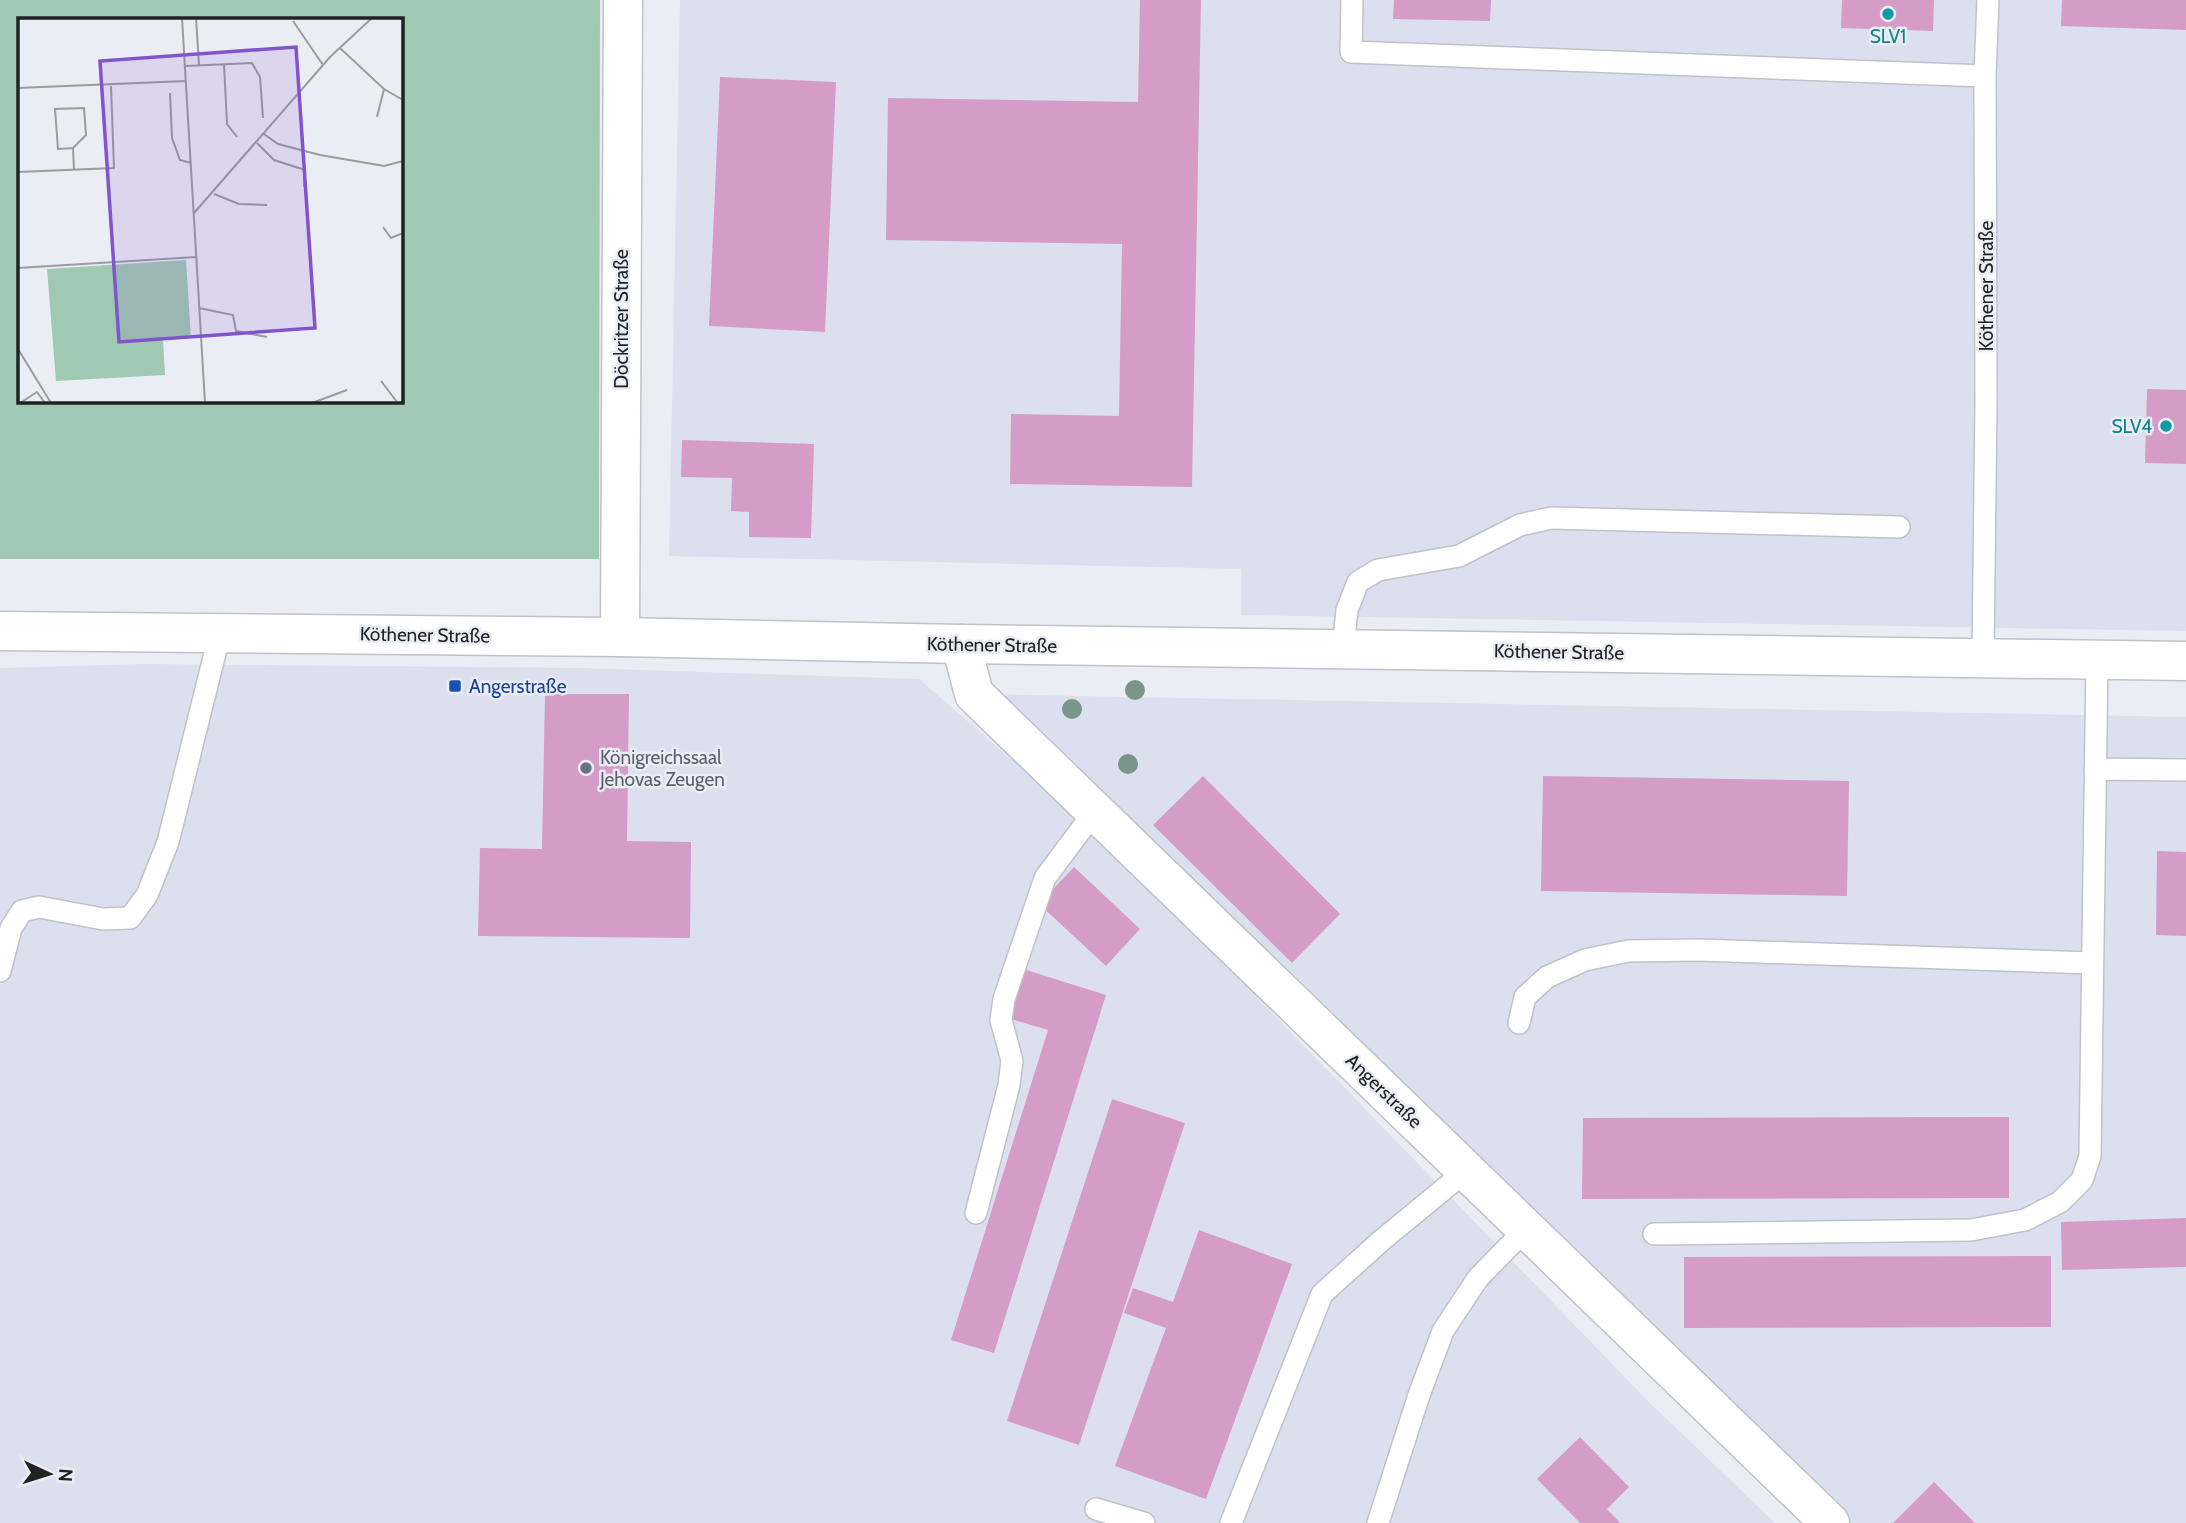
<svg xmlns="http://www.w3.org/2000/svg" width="2186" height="1523" font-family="Cabin,sans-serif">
<rect width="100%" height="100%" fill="#ebedf4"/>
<!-- built -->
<path fill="#dce0ee" d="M680,0h1506v631l-945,-16v-46l-572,-13z
M144,664l438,4 337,11 127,110 168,164 435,449 126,121h-1775v-855z
M974,694l1212,23v806h-356z"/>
<!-- green -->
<path fill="#9fc9b0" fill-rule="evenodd" d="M0,0h600l-1,559h-599zM19,19h382v382h-382z"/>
<!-- building -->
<path fill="#d49cc7" d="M1140,0h61l-9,487 -182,-3 1,-70 108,2 3,-172 -236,-4 2,-142 250,4z
M1394,0h97l-1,21 -97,-2z
M1842,0h92l-1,31 -92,-3z
M2062,0h124v30l-125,-4z
M720,77l116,5 -11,250 -116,-6z
M2147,389l39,1v74l-41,-1z
M682,440l132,4 -3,94 -62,-1v-25l-18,-1 1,-33 -51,-1z
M545,694h84l-2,147 64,1 -1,96 -212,-2 2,-88 62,1z
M1203,776l137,138 -48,49 -139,-138z
M1543,776l306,5 -2,115 -306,-5z
M2157,851l29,1v84l-30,-1z
M1074,867l66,62 -34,37 -67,-62z
M1023,969l83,26 -112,358 -43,-13 97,-310 -40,-12z
M1112,1099l73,24 -106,322 -72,-24z
M2009,1117v81l-427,1 1,-81z
M2186,1218v49l-124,3 -1,-48z
M1199,1230l93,34 -86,235 -91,-33 51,-138 -42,-15 9,-25 40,14z
M2051,1256v71l-367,1v-71z
M1580,1437l49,50 -22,22 13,14h-40l-43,-44z
M1934,1482l41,41h-82z"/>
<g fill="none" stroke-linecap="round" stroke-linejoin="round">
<defs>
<path id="service" d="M1352,0l-1,52 634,24
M1343,649l4,-39 11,-28 20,-12 81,-14 61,-31 31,-7 348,9
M1983,657l3,-255 -1,-326 3,-76
M2095,769l91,1
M0,971l11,-43 11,-17 17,-4 64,12 27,-1 17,-23 21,-53 52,-209
M1519,1023l6,-26 22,-20 38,-17 43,-9 72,-1 392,13
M976,1213l33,-128 3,-24 -11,-41 3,-21 41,-121 50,-67
M1654,1234l317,-4 54,-10 35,-18 22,-22 8,-24 7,-497
M1096,1509l48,14
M1231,1523l91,-229 60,-54 84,-69
M1378,1523l41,-128 24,-64 35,-53 48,-49"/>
<path id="minor" d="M620,637l3,-637
M961,644l13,50 856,829"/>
<path id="secondary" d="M0,631l620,6 341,7 1225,17"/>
</defs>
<!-- service casing -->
<use href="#service" stroke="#c0c2c9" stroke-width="24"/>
<!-- minor casing -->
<use href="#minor" stroke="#c0c2c9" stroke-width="41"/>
<!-- secondary casing -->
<use href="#secondary" stroke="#c0c2c9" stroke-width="41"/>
<!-- service -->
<use href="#service" stroke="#fff" stroke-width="21"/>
<!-- minor -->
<use href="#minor" stroke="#fff" stroke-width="38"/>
<!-- secondary -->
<use href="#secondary" stroke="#fff" stroke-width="38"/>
</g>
<!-- trees -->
<g fill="#79968b">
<circle cx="1135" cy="690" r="10"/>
<circle cx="1072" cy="709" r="10"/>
<circle cx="1128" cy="764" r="10"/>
</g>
<!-- markers -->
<g fill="#0f9aa8" stroke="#ebedf4" stroke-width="2.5">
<circle cx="1888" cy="14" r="7"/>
<circle cx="2166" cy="426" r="7"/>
</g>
<rect fill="#1a4fb4" stroke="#ebedf4" stroke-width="2.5" x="448" y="679" width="14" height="14" rx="3.5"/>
<circle fill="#6b7280" stroke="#ebedf4" stroke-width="2.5" cx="586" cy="768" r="7"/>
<g text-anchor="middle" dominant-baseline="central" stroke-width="5" stroke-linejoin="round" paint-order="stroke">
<!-- culture labels -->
<g font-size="19" fill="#0d838f" stroke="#ebedf4">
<text x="1888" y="36">SLV1</text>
<text x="2152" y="426" text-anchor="end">SLV4</text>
</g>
<!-- street labels -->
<g font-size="19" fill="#212224" stroke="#ebedf4">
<text transform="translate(1986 286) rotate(-90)">Köthener Straße</text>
<text transform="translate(621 319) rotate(-90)">Döckritzer Straße</text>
<text transform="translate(425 635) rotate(1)">Köthener Straße</text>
<text transform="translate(992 645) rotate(1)">Köthener Straße</text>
<text transform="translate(1559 652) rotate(1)">Köthener Straße</text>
<text transform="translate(1384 1091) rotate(44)">Angerstraße</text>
</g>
<!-- transit labels -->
<g font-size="19" fill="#164399" stroke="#ebedf4" text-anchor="start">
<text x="469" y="686">Angerstraße</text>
</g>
<!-- worship labels -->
<g font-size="19" fill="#5b616d" stroke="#ebedf4" text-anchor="start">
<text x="600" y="757">Königreichssaal<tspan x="600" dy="22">Jehovas Zeugen</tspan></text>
</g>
</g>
<!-- overview -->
<g transform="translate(18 18)">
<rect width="385" height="385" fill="#ebedf4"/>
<path d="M168,242l5,78 -28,2 2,35 -109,6 -9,-112z" fill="#9fc9b0"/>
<path fill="none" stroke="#9a9ca1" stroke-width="2" d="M164,0l23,385M178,0l3,47M275,3l30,44M322,30l44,41 -7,28M206,46l3,60 10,13M167,48l67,-3 8,14 3,41M0,70l168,-7M366,71l19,11M152,75l2,45 8,22 11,3M246,116l14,10 42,11 64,11 19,-5M239,125l17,17 31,10 -1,17M55,130l13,-13 -2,-27 -29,1 3,40 15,-1 1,22M0,154l96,-4 -3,-82M196,176l25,10 28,1M176,195l136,-156 42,-39M365,209l8,11 12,-5M0,250l178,-11M181,290l34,7 3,16 31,6M0,331l33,54M363,363l16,21M2,385l17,-11 8,11M294,385l35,-13"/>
<path fill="#8153cc" fill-opacity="0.15" stroke="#8153cc" stroke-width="3.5" d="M278,29l19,281 -196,14 -19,-281z"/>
<rect width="385" height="385" fill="none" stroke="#212224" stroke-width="3.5"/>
</g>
<!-- north arrow -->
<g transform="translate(49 1474) rotate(94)" stroke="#ebedf4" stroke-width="5" paint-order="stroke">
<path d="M0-5L12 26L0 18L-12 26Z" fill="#212224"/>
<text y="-10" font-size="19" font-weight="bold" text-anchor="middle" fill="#212224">N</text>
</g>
</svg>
